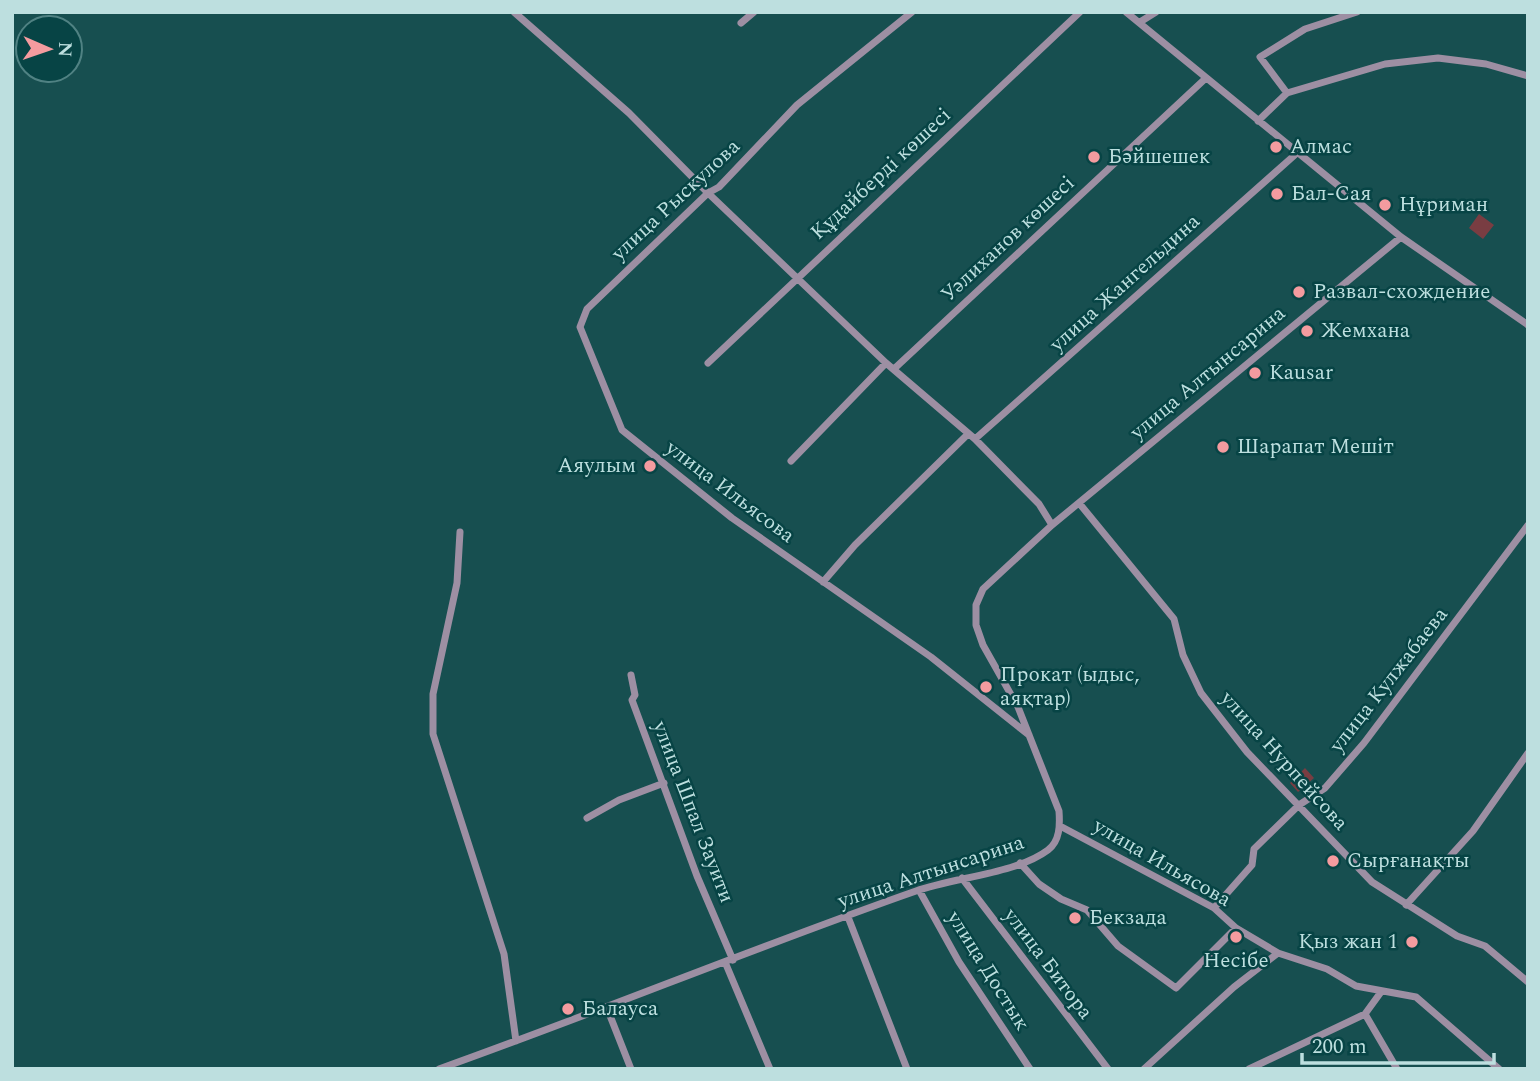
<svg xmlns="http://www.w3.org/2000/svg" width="1540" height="1081" font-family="Spectral,serif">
<rect width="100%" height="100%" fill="#174f50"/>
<!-- green -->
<path fill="#793d42" d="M1479,214l15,11 -11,14 -14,-11z
M1305,768l9,10 -16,14 -8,-9z"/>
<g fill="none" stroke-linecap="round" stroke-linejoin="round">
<!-- minor -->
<path stroke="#9d8fa3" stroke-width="7" d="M514,12l115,101 79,80 178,170 89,76 64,65 13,21
M912,12l-115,93 -78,82 -11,6 -121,116 -7,18 42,103 110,88 199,139 98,78
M1126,12l275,225 127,88
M1140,22l16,-10
M741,23l13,-11
M1287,93l-27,-36 45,-28 52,-17
M1258,121l29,-28 98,-29 53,-6 48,6 42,12
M708,363l372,-351
M895,368l311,-290
M975,439l322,-286
M791,461l95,-98
M1079,503l95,116 9,36 18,38 46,59 125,130 85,54 28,10 43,36
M460,532l-3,51 -24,111v40l71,220 12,87
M823,582l32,-37 113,-111
M631,675l4,20 -3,5 65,176 36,84
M587,818l32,-18 45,-17
M1060,826l154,82 22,20 42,25 49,16 29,17 60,11 83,72
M1020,863l19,21 22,15 26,11 31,36 58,42 60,-60
M962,878l146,191
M919,890l40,72 71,107
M1406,905l67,-74 55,-78
M1214,908l38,-43 2,-16 45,-44 26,-17 39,-45 164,-218
M848,917l59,152
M725,962l45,107
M1381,992l-16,22 32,55
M607,1008l24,61
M439,1069c160,-57 317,-122 477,-178 39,-14 100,-17 132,-41 12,-9 12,-25 11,-39l-41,-104 -35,-62 -7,-20v-20l7,-16 69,-64 349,-288
M1144,1069l90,-82 44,-34
M1249,1069l116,-55"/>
</g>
<!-- markers -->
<g fill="#f49b9f" stroke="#074445" stroke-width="2.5">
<circle cx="1276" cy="147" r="7"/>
<circle cx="1094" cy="157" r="7"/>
<circle cx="1277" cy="194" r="7"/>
<circle cx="1385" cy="205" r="7"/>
<circle cx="1299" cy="292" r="7"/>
<circle cx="1307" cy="331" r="7"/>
<circle cx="1255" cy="373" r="7"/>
<circle cx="1223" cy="447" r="7"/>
<circle cx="650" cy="466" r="7"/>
<circle cx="986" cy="687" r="7"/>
<circle cx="1333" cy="861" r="7"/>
<circle cx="1075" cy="918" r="7"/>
<circle cx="1236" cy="937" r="7"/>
<circle cx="1412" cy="942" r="7"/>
<circle cx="568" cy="1009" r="7"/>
</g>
<g text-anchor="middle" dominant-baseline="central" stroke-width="5" stroke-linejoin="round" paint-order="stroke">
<!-- poi labels -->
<g font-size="21" fill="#bddfdf" stroke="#074445" text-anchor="start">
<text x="1290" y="147">Алмас</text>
<text x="1108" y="157">Бәйшешек</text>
<text x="1291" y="194">Бал-Сая</text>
<text x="1399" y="205">Нұриман</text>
<text x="1313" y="292">Развал-схождение</text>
<text x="1321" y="331">Жемхана</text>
<text x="1269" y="373">Kausar</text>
<text x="1237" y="447">Шарапат Мешіт</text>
<text x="636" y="466" text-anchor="end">Аяулым</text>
<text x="1000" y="675">Прокат (ыдыс,<tspan x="1000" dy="24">аяқтар)</tspan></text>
<text x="1347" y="861">Сырғанақты</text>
<text x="1089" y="918">Бекзада</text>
<text x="1398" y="942" text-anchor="end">Қыз жан 1</text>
<text x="1236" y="961" text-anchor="middle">Несібе</text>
<text x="582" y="1009">Балауса</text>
</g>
<!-- street labels -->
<g font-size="21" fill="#bddfdf" stroke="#074445">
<text transform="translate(881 174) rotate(-43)">Құдайберді көшесі</text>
<text transform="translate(676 200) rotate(-43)">улица Рыскулова</text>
<text transform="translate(1008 239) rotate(-43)">Уәлиханов көшесі</text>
<text transform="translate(1125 283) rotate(-42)">улица Жангельдина</text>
<text transform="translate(1208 373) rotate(-40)">улица Алтынсарина</text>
<text transform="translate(730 492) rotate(37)">улица Ильясова</text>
<text transform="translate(1389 680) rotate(-52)">улица Кулжабаева</text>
<text transform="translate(1284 761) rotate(48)">улица Нурпейсова</text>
<text transform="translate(693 812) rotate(69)">улица Шпал Зауити</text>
<text transform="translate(1162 863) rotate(30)">улица Ильясова</text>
<text transform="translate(931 872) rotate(-18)">улица Алтынсарина</text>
<text transform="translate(1048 964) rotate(53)">улица Битора</text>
<text transform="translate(988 971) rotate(58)">улица Достык</text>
</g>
</g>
<!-- border -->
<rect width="1540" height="1081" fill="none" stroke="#bddfdf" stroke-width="28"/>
<!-- north arrow -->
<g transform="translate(49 49) rotate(92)"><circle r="33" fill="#074445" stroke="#508283" stroke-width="2"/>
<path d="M0-5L12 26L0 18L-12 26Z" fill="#f49b9f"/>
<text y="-10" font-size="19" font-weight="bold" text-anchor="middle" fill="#bddfdf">N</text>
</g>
<!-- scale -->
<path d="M1302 1053v10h192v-10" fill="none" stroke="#bddfdf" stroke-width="3.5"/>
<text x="1312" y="1053" font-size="21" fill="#bddfdf" stroke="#074445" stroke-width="5" paint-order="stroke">200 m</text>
</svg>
